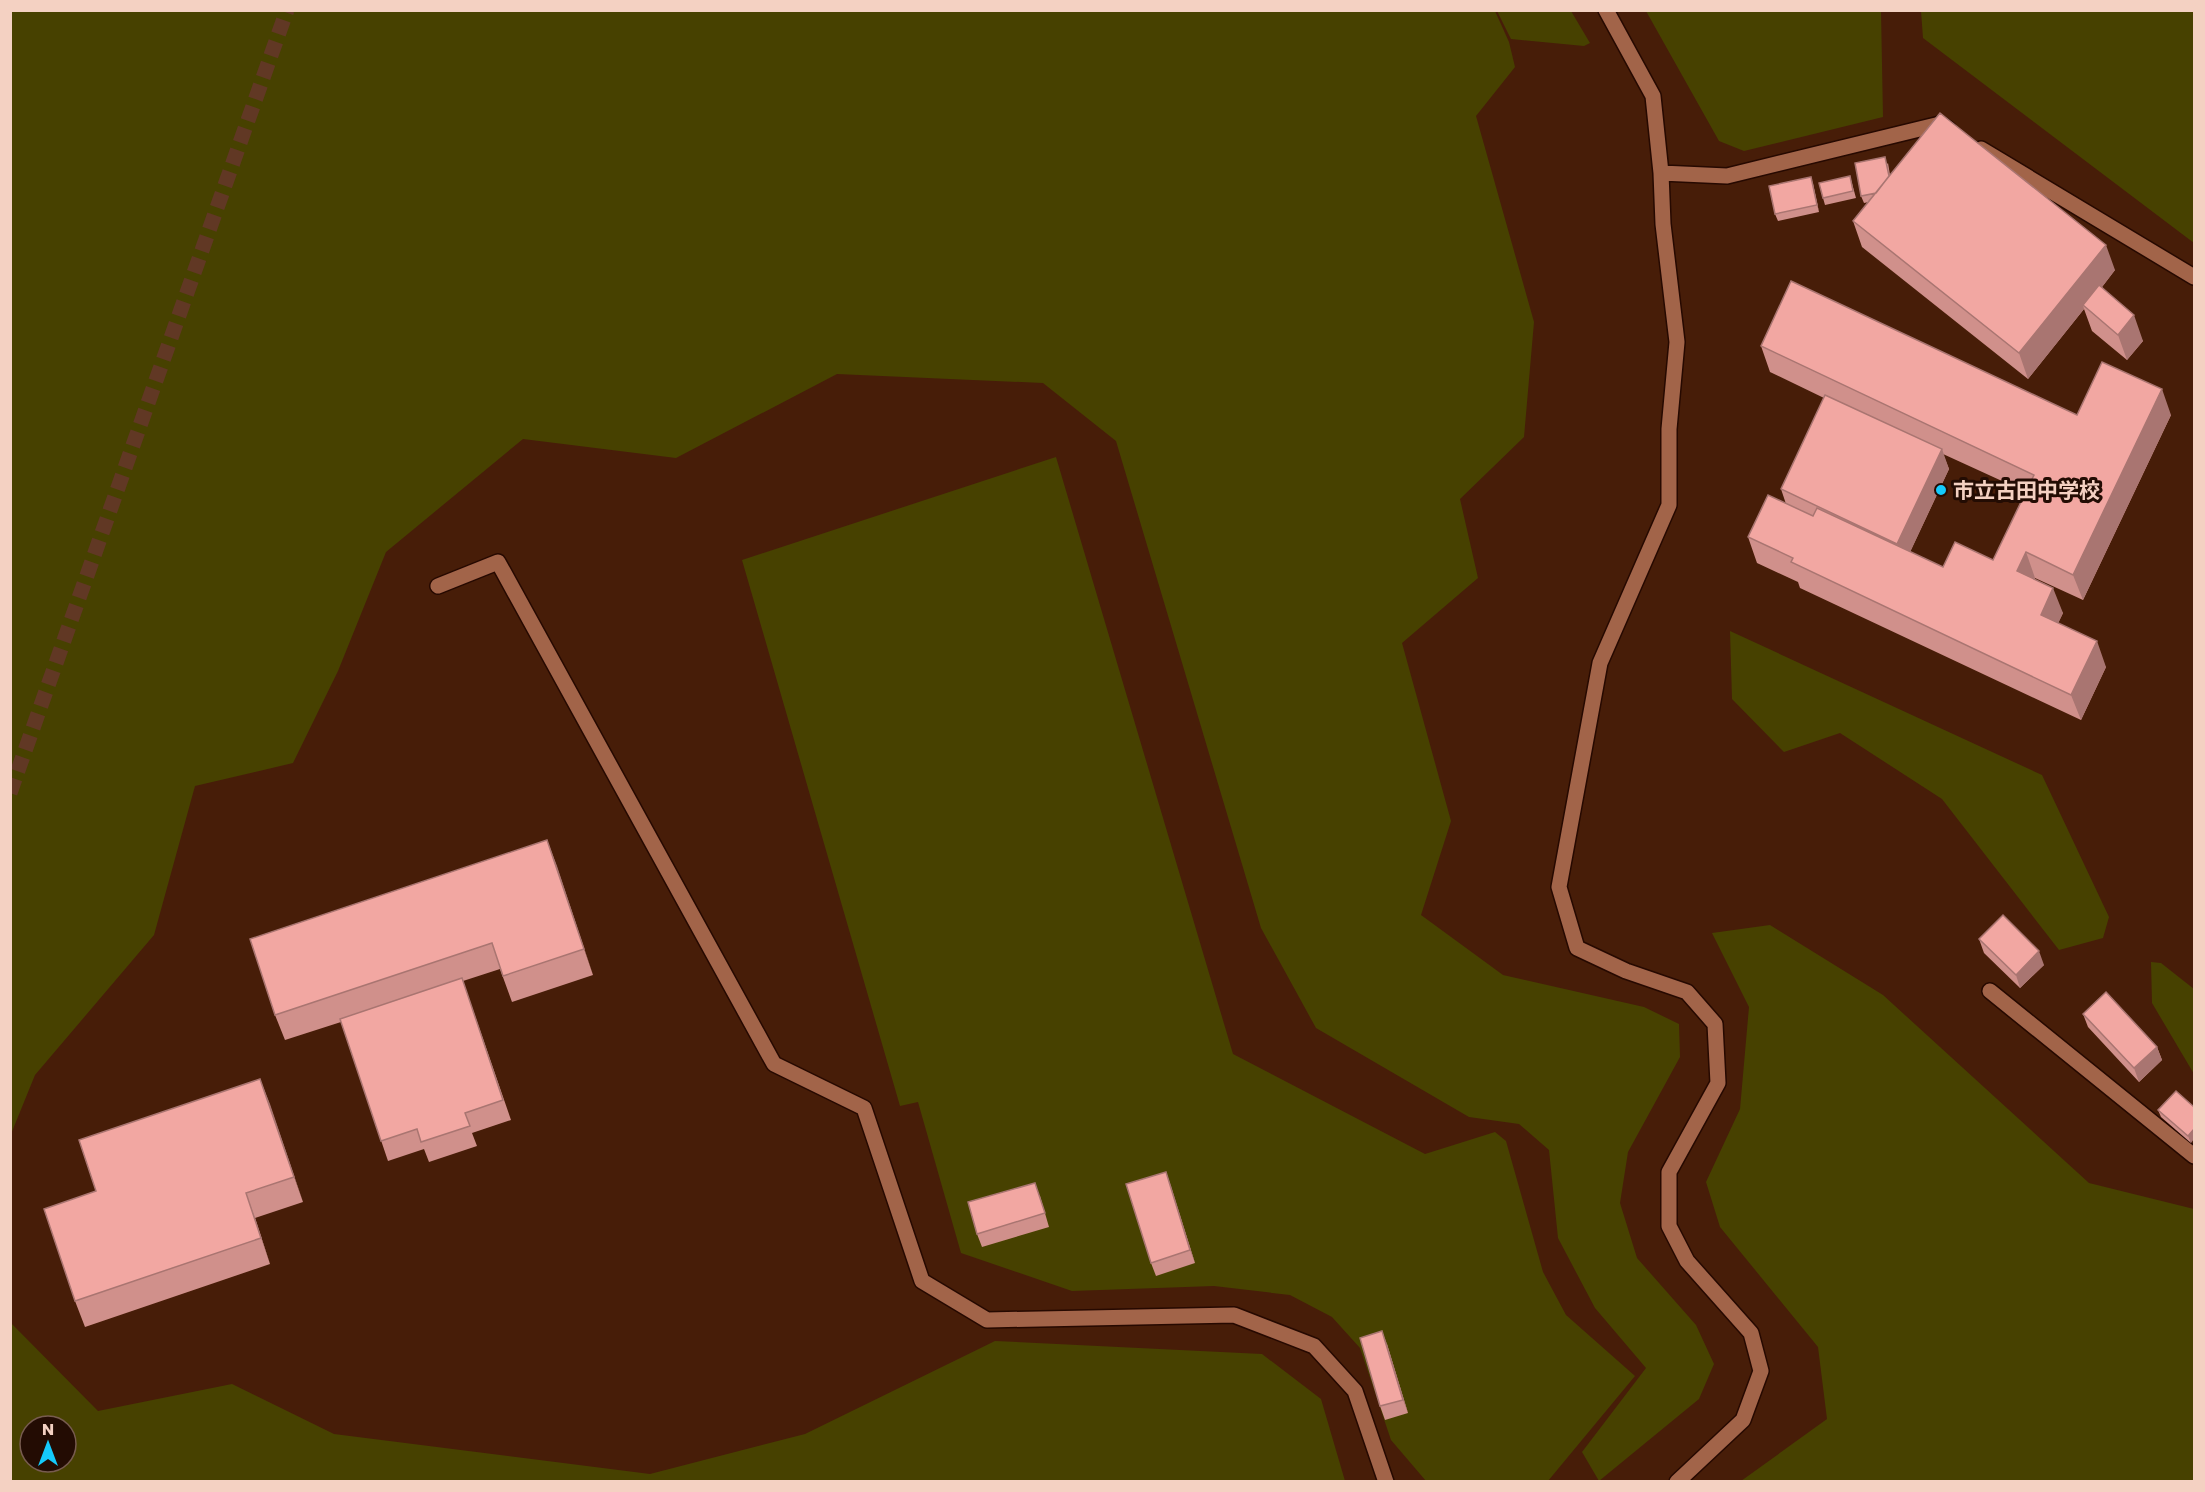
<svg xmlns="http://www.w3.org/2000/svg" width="2205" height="1492" font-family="Poppins,'Noto Sans JP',sans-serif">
<rect width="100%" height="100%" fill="#471d08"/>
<!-- green -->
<path fill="#474100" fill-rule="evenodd" d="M11,10l1484,1 14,31 6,25 -39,49 58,206 -10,115 -64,62 18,79 -76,65 49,178 -30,94 82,60 141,32 35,17 1,33 -52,95 -8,51 17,55 59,67 18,39 -15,35 -100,82 -17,-29 64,-84 -51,-60 -37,-70 -9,-88 -30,-26 -50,-7 -153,-89 -55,-100 -145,-487 -73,-58 -206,-9 -161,84 -153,-19 -137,113 -48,119 -45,92 -98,23 -41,149 -119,140 -24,59z
M1497,11h74l19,32 -6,3 -73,-7z
M1646,11h235l2,106 -139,34 -25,-10z
M1921,11h273v232l-271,-205z
M1056,457l177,597 192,100 70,-22 11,9 37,131 23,43 69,61 -87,105h-122l-35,-41 -31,-92 -28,-31 -42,-22 -76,-9 -142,5 -111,-38 -43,-151 -18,4 -158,-546z
M1730,631l312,144 67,142 -6,21 -44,12 -117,-151 -102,-66 -56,19 -52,-53z
M1770,925l113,70 206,188 105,26v272h-453l86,-62 -9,-72 -98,-120 -14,-45 34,-73 9,-102 -37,-74z
M2151,962l10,1 33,26v85l-42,-71z
M10,1322l88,89 134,-27 102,50 316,40 155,-40 190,-93 267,13 59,45 24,82h-1334zM30,1426h36v36h-36z"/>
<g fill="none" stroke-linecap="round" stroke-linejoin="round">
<!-- tertiary-tunnel -->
<path stroke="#613824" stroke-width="15" stroke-dasharray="15 8" stroke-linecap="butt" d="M10,793l277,-783"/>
<defs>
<path id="minor" d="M1606,10l47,86 8,77 2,51 14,118 -8,87v76l-69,158 -41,224 18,61 49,23 61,21 28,32 3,59 -49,89v54l18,35 64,72 10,38 -18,49 -66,62
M1981,149l213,128
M1661,173l66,3 213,-52 8,5
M438,586l60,-24 276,502 90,44 58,173 65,39 247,-5 80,31 41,45 31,91
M1990,991l204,165"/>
</defs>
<!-- minor casing -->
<use href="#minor" stroke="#260900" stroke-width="18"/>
<!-- minor -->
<use href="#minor" stroke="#a26449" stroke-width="15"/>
</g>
<!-- wall -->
<path fill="#d0908b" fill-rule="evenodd" d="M1888,163l2,12 225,95 -13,17 41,54 -16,19 -35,-29 -8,-22 -56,70 -166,-132 -9,-26 16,-19 -5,1 -3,-7z
M1850,176l6,22 -31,7 -2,-7z
M1813,184l6,28 -41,9 -3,-7z
M1761,346l316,69h94l-88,185 -48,-22v1l28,34 -5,10 48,44 -25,53 -281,-132 -2,-6 -41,-19 -9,-26 38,-33 -5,-15 43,-91 -54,-26zM1943,454l83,38 -33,68 -50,7 -33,-15 39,-83z
M547,840l46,135 -81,27 -12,-33 -37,12 48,139 -39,13 5,13 -48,16 -5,-13 -36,12 -47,-139 -56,18 -10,-25z
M1979,939l65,26 -24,23 -36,-35z
M2083,1014l74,33 5,13 -23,22 -51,-55z
M260,1079l43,123 -48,16 15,46 -185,63 -10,-26 21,-110z
M2176,1091l15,52 -30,-26 -3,-7z
M1166,1172l29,91 -39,13 -5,-13z
M1040,1196l9,31 -67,20 -5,-13z
M1387,1344l21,69 -23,7 -5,-14z"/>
<!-- shaded-wall -->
<path fill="#a97571" d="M1811,177l2,7 6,28 -2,-7z
M2106,245l9,25 -29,38 -3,-3 1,4 -56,70 -9,-26z
M2134,315l9,26 -16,19 -9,-25z
M2162,389l9,26 -88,185 -10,-25z
M1942,449l7,20 -44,94 -8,-19z
M2026,552l9,26 -8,19 -10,-26z
M2053,588l10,25 -13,28 -9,-26z
M2097,641l9,26 -25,53 -10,-25z
M547,840l10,26 36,109 -9,-26z
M2039,951l5,14 -24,23 -4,-13z
M2157,1047l5,13 -23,22 -5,-14z
M260,1079l10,25 33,98 -9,-25z
M2194,1129v10l-3,4 -3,-7z
M1166,1172l5,14 24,77 -5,-13z
M246,1193l9,25 15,46 -9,-26z
M1382,1331l5,13 21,69 -5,-13z"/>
<!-- building -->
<path fill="#f2a7a2" stroke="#a97571" stroke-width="1.5" d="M1940,113l166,132 -87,108 -166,-132z
M1885,157l4,19 -13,17 -15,3 -6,-33z
M1850,176l3,15 -30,7 -4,-15z
M1811,177l6,28 -42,9 -6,-28z
M1791,281l286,134 25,-53 60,27 -89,186 -47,-23 -9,19 36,17 -12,27 56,26 -26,54 -280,-133 2,-4 -45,-21 20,-42 45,21 4,-8 126,59 12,-25 38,18 41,-85 -273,-129z
M2099,285l35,30 -16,20 -35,-30z
M1825,395l117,54 -45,95 -116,-55z
M547,840l37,109 -81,27 -11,-33 -217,72 -25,-76z
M2003,915l36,36 -23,24 -37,-36z
M462,978l41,122 -38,13 5,13 -49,16 -4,-13 -36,12 -41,-122z
M2106,992l51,55 -23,21 -51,-54z
M260,1079l34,98 -48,16 15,45 -186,63 -31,-92 52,-18 -17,-51z
M2176,1091l18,16v22l-6,7 -30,-26z
M1166,1172l24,78 -39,13 -25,-79z
M1035,1183l10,30 -68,21 -9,-32z
M1382,1331l21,69 -23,6 -20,-68z"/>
<!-- markers -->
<circle fill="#15cafb" stroke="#230c03" stroke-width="2" cx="1941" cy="490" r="6"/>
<g text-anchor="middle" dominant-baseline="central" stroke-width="6" stroke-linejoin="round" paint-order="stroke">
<!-- poi labels -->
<g font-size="21" font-weight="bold" fill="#f4d1c2" stroke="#230c03" text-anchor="start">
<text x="1953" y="490">市立古田中学校</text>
</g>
</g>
<!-- border -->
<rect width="2205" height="1492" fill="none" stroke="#f4d1c2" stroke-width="24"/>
<!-- north arrow -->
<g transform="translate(48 1444)"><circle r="28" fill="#230c03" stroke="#775b4f" stroke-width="1.5"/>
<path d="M0-4.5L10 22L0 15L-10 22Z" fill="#15cafb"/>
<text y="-9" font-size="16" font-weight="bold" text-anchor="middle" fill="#f4d1c2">N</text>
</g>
</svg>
